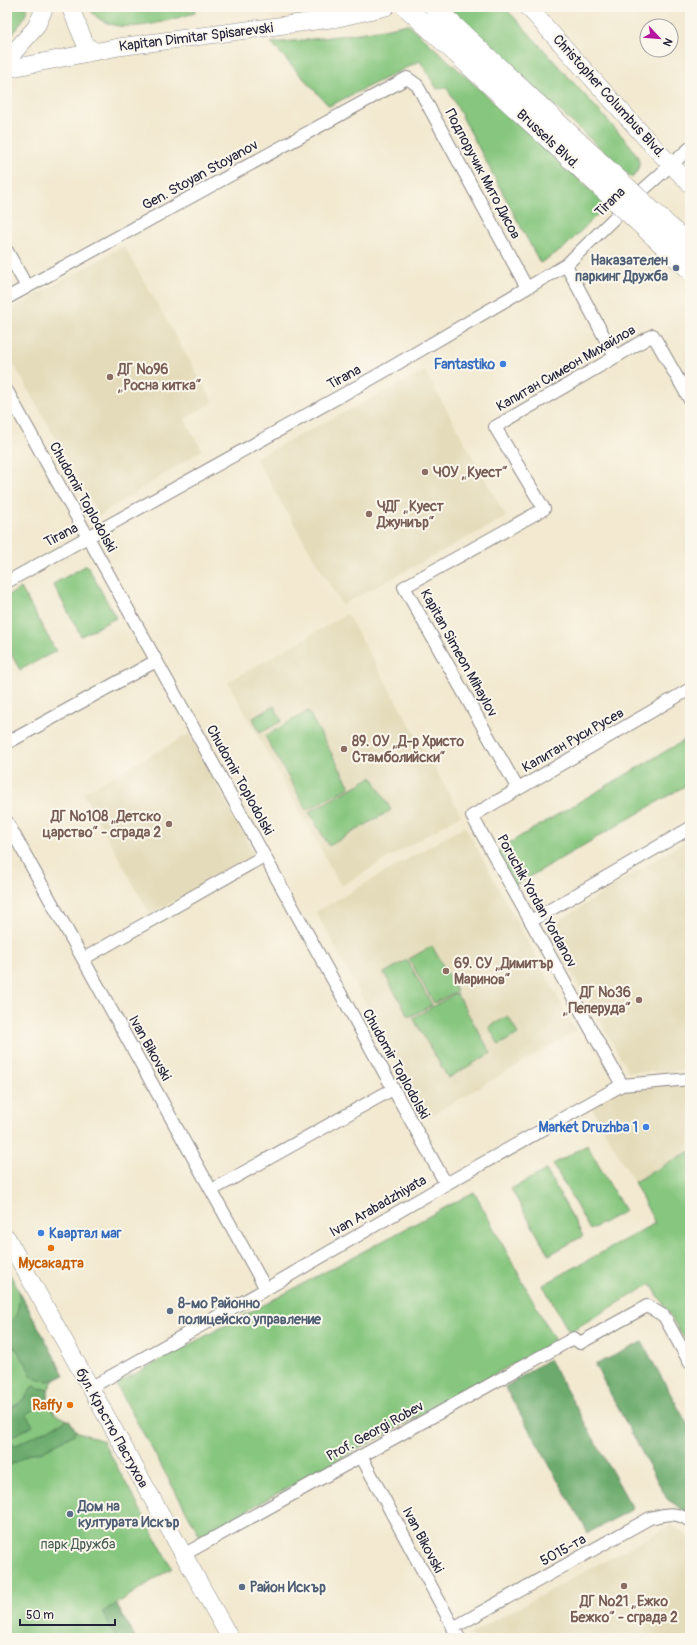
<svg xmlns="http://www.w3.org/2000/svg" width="697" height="1645" font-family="Pangolin,sans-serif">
<rect width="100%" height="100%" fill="#fbf7ec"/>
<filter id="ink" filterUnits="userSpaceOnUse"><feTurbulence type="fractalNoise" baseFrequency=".025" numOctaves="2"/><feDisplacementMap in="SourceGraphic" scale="8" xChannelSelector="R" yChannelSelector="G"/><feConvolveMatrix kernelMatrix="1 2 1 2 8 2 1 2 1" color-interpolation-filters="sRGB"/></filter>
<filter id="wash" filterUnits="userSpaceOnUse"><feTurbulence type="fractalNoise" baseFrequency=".012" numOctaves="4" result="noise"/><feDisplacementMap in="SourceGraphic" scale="16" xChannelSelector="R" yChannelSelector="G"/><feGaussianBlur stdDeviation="0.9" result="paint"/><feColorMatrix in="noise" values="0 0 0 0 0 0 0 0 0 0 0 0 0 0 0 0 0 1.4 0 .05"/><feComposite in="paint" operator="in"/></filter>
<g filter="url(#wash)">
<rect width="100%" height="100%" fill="#f2e9d0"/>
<!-- built -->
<path fill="#e4dbba" d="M124,246l89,156 -29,17 18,31 -103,66 -92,-164v-41z
M425,371l81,146 -164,88 -87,-147z
M347,614l114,201 -120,71 -113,-204z
M189,734l66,122 -105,58 -67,-121z
M465,826l111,205 -149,87 -111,-206z
M690,838v233l-61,1 -83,-143z
M690,1079v72l-56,31 -45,-79 33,-18z
M671,1525l19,13v100h-218l-2,-4z"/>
<!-- green -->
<path fill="#86c67e" stroke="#54745c" d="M7,7h21c-3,13 -13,24 -21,33z
M88,7h114l-8,2 1,4c-31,8 -85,29 -107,-6z
M463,7h40l11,10 116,128c9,13 14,19 2,33l-181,-168z
M408,24l199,181 -44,44 -23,14 -93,-175 -10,1 -17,-28 -91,45 -58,-63c46,-4 92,-9 137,-19z
M87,565l29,53 -35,18 -28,-52z
M21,588l35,63 -36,19 -13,-23v-51z
M274,706l8,15 -22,12 -7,-15z
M308,711l42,76 -43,23 -42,-74z
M690,737v46l-178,104 -20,-34z
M372,777l19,33 -62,36 -20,-34z
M432,946l25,45 -23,12 -25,-44z
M407,960l25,45 -23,12 -25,-44z
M456,993l35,60 -43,25 -35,-60z
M508,1016l10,18 -19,11 -10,-18z
M587,1145l38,66 -35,19 -37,-66z
M690,1151v197l-39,-64 -82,48 -26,-47 112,-62 -21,-41z
M546,1170l37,66 -34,19 -38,-66z
M474,1192l81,149 -355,195 -84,-152z
M7,1269l57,106 -11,6 -5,9v11l7,13 15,7 6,10 27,10 69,127 -56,36 19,34h-128z"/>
<!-- forest -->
<path fill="#6cab6d" stroke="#476654" d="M19,1291l45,84c-15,8 -16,7 -32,2l-6,-13 -10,-15 -9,-4v-20c13,-10 11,-18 12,-34z
M642,1342l48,87v86l-23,-16 -72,-134z
M549,1359l84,150 -45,24 -83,-146z
M33,1386l15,4v11l-22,13 7,12 -24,12 5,8 53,-26 3,1 6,10 -3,4 -34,18h-8l-24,14v-58c13,-4 19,-12 26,-23z
M116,1604l19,34h-19l-14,-26z"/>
</g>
<g filter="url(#ink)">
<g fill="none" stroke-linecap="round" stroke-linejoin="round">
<defs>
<path id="street" d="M7,251l20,36
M566,265l49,92
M7,298l400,-220 10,7 110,203
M7,391l439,793
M7,582l371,-207 188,-110 78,-76 46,-41
M7,743l149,-82
M518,789l-114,-202 140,-78 -49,-82 158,-92 37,65
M7,822l259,467
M531,921l159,-93
M83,959l181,-103
M622,1085l-150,-269 218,-127
M212,1190l181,-101
M90,1388l176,-99 180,-105 176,-99 68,-6
M361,1456l98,182
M183,1555l391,-217 6,5 67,-37 17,10 26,47
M453,1628l197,-110c17,-4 25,-7 40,3"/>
<path id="secondary" d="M70,7l15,36 3,4 7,4
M528,7l123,137 39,40
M7,60l29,-33 9,-20
M7,69l112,-22 219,-29 48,-11
M7,1238l223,400"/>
</defs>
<!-- street casing -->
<use href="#street" stroke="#8a8686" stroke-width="14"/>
<!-- secondary casing -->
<use href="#secondary" stroke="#8a8686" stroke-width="18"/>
<!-- street -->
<use href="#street" stroke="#fff" stroke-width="12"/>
<!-- secondary -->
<use href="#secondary" stroke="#fff" stroke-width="17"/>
<defs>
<path id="primary-bridge" d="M406,7l284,263
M434,7l256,239"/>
</defs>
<!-- primary-bridge casing -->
<use href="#primary-bridge" stroke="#8a8686" stroke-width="20" stroke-linecap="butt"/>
<!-- primary-bridge -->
<use href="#primary-bridge" stroke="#fff" stroke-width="19"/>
</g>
</g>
<!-- markers -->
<g fill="#5c6f8a" stroke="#fbf7ec" stroke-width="1.5">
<circle cx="676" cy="268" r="4"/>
<circle cx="170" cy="1311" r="4"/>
<circle cx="70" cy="1514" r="4"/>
<circle cx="242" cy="1587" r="4"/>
</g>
<g fill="#3f7fe0" stroke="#fbf7ec" stroke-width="1.5">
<circle cx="503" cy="364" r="4"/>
<circle cx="646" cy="1127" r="4"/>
<circle cx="41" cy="1233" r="4"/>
</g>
<g fill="#8d6e63" stroke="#fbf7ec" stroke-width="1.5">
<circle cx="110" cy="377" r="4"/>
<circle cx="425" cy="472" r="4"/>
<circle cx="369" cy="514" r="4"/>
<circle cx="344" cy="749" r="4"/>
<circle cx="169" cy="824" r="4"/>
<circle cx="446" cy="971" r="4"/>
<circle cx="639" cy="1000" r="4"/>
<circle cx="624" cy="1586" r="4"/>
</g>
<g fill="#e8710a" stroke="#fbf7ec" stroke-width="1.5">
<circle cx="51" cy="1248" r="4"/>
<circle cx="70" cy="1405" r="4"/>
</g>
<g text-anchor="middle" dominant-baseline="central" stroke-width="4" stroke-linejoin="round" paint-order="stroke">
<!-- street labels -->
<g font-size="14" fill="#22223b" stroke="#fbf7ec">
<text transform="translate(196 37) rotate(-7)">Kapitan Dimitar Spisarevski</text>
<text transform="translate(609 96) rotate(48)">Christopher Columbus Blvd.</text>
<text transform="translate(548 139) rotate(43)">Brussels Blvd.</text>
<text transform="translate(483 174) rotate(62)">Подпоручик Мито Дисов</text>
<text transform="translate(200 175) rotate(-29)">Gen. Stoyan Stoyanov</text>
<text transform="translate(610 202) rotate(-44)">Tirana</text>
<text transform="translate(566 368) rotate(-30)">Капитан Симеон Михайлов</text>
<text transform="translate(344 377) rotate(-29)">Tirana</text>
<text transform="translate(83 497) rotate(61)">Chudomir Toplodolski</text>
<text transform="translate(61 535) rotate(-28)">Tirana</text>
<text transform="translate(459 653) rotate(61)">Кapitan Simeon Mihaylov</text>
<text transform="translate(573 740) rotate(-30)">Капитан Руси Русев</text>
<text transform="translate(240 780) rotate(61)">Chudomir Toplodolski</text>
<text transform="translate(537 901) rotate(61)">Рoruchik Yordan Yordanov</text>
<text transform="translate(150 1048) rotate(61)">Ivan Bikovski</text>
<text transform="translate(396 1064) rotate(61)">Chudomir Toplodolski</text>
<text transform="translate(378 1206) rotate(-30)">Ivan Arabadzhiyata</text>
<text transform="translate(112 1428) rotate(61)">бул. Кръстю Пастухов</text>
<text transform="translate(375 1431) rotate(-29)">Prof. Georgi Robev</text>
<text transform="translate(423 1540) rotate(62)">Ivan Bikovski</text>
<text transform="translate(563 1550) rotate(-29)">5015-та</text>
</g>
<!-- service labels -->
<g font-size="14" font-weight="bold" fill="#4e5e75" stroke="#fbf7ec" text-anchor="start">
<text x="668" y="260" text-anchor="end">Наказателен<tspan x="668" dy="16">паркинг Дружба</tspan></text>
<text x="178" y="1303">8-мо Районно<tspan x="178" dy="16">полицейско управление</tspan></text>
<text x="78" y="1506">Дом на<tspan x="78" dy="16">културата Искър</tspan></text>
<text x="250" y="1587">Район Искър</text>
</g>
<!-- shop labels -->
<g font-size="14" font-weight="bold" fill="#366cbe" stroke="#fbf7ec" text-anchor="end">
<text x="495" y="364">Fantastiko</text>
<text x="638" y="1127">Market Druzhba 1</text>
<text x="49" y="1233" text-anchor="start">Квартал маг</text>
</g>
<!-- education labels -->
<g font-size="14" font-weight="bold" fill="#785e54" stroke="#fbf7ec" text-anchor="start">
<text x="118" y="369">ДГ №96<tspan x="118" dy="16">„Росна китка“</tspan></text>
<text x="433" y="472">ЧОУ „Куест“</text>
<text x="377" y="506">ЧДГ „Куест<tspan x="377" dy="16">Джуниър“</tspan></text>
<text x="352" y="741">89. ОУ „Д-р Христо<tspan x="352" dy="16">Стамболийски“</tspan></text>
<text x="161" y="816" text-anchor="end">ДГ №108 „Детско<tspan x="161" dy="16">царство“ - сграда 2</tspan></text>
<text x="454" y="963">69. СУ „Димитър<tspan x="454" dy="16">Маринов“</tspan></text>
<text x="631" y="992" text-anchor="end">ДГ №36<tspan x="631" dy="16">„Пеперуда“</tspan></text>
<text x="624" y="1601" text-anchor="middle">ДГ №21 „Ежко<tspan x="624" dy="16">Бежко“ - сграда 2</tspan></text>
</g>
<!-- food labels -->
<g font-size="14" font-weight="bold" fill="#c56008" stroke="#fbf7ec">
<text x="51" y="1263">Мусакадта</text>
<text x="62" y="1405" text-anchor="end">Raffy</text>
</g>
<!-- park labels -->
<g font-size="14" fill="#455b52" stroke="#fbf7ec">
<text x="78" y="1544">парк Дружба</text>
</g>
</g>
<!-- margin -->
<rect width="697" height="1645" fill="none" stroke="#fbf7ec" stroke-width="24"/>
<!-- north arrow -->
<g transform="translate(659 38) rotate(116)"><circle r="19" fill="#fbf7ec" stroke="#a4a2a5"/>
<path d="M0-3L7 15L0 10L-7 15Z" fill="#b5179e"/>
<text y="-6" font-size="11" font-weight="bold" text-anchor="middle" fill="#22223b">N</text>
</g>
<!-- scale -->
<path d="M20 1619v6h95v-6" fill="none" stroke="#22223b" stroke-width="2"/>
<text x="26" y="1619" font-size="12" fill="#22223b" stroke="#fbf7ec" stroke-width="3" paint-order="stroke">50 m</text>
</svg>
